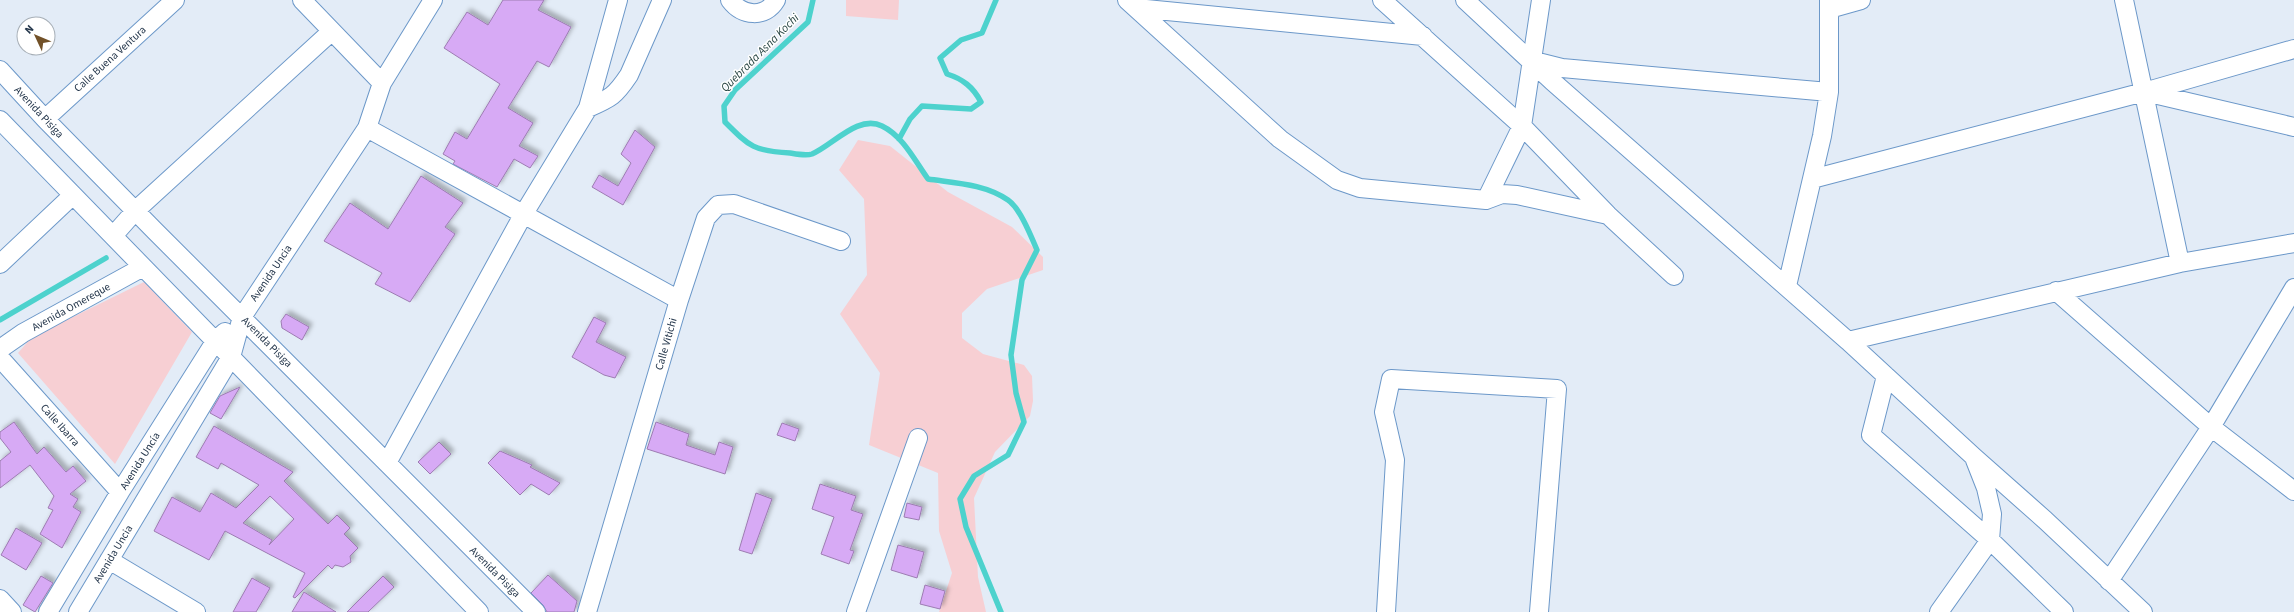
<svg xmlns="http://www.w3.org/2000/svg" width="2294" height="612" font-family="'Source Sans 3',sans-serif">
<defs>
<filter id="shadow"><feDropShadow dx="3.5" dy="-3.5" stdDeviation="2" flood-color="#0004"/></filter>
</defs>
<rect width="100%" height="100%" fill="#e3ecf7"/>
<!-- green -->
<path fill="#f7cfd3" d="M846,0h53l-1,20 -52,-4z
M858,140l32,6 58,46 64,35 31,30v13l-56,19 -25,24v25l21,16 41,11 8,11 1,25 -3,15 -35,36 -21,46 4,79 8,35h-47l13,-39 -13,-42 -1,-58 -69,-28 11,-72 -40,-59 27,-39 -3,-76 -25,-29z
M144,282l48,50 -77,132 -97,-111 14,-16z"/>
<g fill="none" stroke-linecap="round" stroke-linejoin="round">
<!-- stream -->
<path stroke="#4dd2cd" stroke-width="5.5" d="M813,0l-5,22 -73,68 -11,16 1,16c25,25 29,29 65,31 6,1 16,3 22,1 20,-8 46,-40 70,-28 21,10 33,35 46,53 27,4 57,5 80,21 12,8 23,36 29,50l-15,30 -11,75 5,38 8,29 -16,33 -34,21 -14,23 6,28 35,85
M899,139l11,-20 12,-13 49,3 10,-7c-8,-15 -18,-23 -34,-28l-7,-16 21,-18 21,-7 14,-33
M0,320l106,-62"/>
</g>
<!-- building -->
<path fill="#d7aaf5" stroke="#9d7cb2" fill-rule="evenodd" filter="url(#shadow)" d="M503,0h41l-6,10 33,17 -22,40 -12,-6 -29,47 25,15 -14,23 19,10 -8,12 -16,-9 -17,28 -44,-23 2,-3 -12,-7 12,-22 12,7 33,-55 -56,-36 23,-36 21,13z
M635,130l20,17 -32,58 -31,-18 7,-12 19,11 13,-23 -10,-9z
M421,176l42,27 -18,24 10,7 -45,68 -35,-18 7,-11 -58,-32 26,-38 38,26z
M286,314l23,13 -7,13 -20,-12 -1,-7z
M594,317l12,6 -10,19 30,15 -11,21 -11,-3 -32,-18z
M240,387l-19,32 -11,-6 10,-17z
M14,422l23,32 7,-7 22,25 7,-6 13,15 -16,13 8,5 -5,8 8,5 -19,36 -22,-14 13,-24 -5,-2 6,-12 -24,-31 -30,23v-27l11,-9 -11,-14v-6z
M656,422l33,12 -3,11 29,10 4,-13 14,5 -8,27 -78,-25z
M782,423l17,6 -4,12 -18,-6z
M214,426l79,46 -9,9 44,43 9,-9 13,13 -6,6 14,14 -8,8 1,6 -8,5 -8,-2 -3,4 -4,-4 -33,33 -2,-1 12,-24 -80,-42 -16,29 -55,-29 18,-34 28,15 11,-19 25,15 23,-23 -38,-22 -3,6 -22,-12zM270,496l24,23 -25,26 3,-5 -29,-17z
M439,442l12,12 -21,20 -12,-12z
M500,451l32,14 -2,2 30,16 -11,12 -18,-11 -11,11 -32,-32z
M820,484l36,12 -5,14 12,4 -13,36 4,1 -5,13 -28,-10 13,-37 -22,-8z
M756,493l16,6 -20,55 -13,-4z
M907,503l15,4 -3,13 -15,-3z
M16,528l26,15 -16,27 -25,-15z
M898,545l26,7 -7,26 -26,-8z
M548,575l29,26 -3,11h-27l-4,-7 -12,-12z
M41,576l12,7 -18,29 -12,-7z
M383,576l11,11 -26,25h-21z
M252,578l18,10 -14,24h-23z
M925,585l20,6 -5,18 -20,-5z
M304,592l32,20h-44z"/>
<g fill="none" stroke-linecap="round" stroke-linejoin="round">
<defs>
<path id="minor" d="M302,0l80,83
M730,0c12,16 35,19 46,0
M1127,0l153,139 57,41 23,8 126,12 16,-6 15,1 91,20
M1382,0l140,126 86,89 66,61
M1465,0l87,81 296,260 126,116 71,63 98,92
M2124,0l56,263
M1136,8l287,28
M1829,9l32,-9
M1534,61l28,7 267,24
M0,70l45,49 110,112 381,381
M2145,92l149,35
M588,108c23,-10 27,-12 41,-33l33,-75
M45,119l130,-119
M0,120l479,492
M367,128l312,172
M1812,179l332,-87 150,-43
M1486,200l36,-74 19,-126
M113,236l22,-25 197,-180
M0,264l73,-69
M1787,286l35,-150 7,-44v-92
M2056,291l155,136 83,64
M1848,341l332,-78 114,-20
M0,349l23,-16 120,-66
M0,358l120,134
M1886,376l-15,59 119,105 74,72
M387,463l136,-248 65,-107 30,-108
M109,560l87,52
M2109,581l102,-154 83,-139
M0,599l12,13
M48,612l72,-120 96,-152 9,-8
M78,612l153,-255 11,-40 125,-189 15,-45 51,-83
M587,612l92,-312 27,-82 12,-13 16,-1 107,37
M856,612l62,-174
M1386,612l9,-152 -11,-48 7,-33 166,10 -18,223
M1939,612l51,-72 2,-26 -6,-26 -11,-28"/>
</defs>
<!-- minor casing -->
<use href="#minor" stroke="#6c98c9" stroke-width="20"/>
<!-- minor -->
<use href="#minor" stroke="#fff" stroke-width="18"/>
</g>
<g text-anchor="middle" dominant-baseline="central" stroke-width="3" stroke-linejoin="round" paint-order="stroke">
<!-- street labels -->
<g font-size="11" fill="#24364b" stroke="#fff">
<text transform="translate(110 59) rotate(-42)">Calle Buena Ventura</text>
<text transform="translate(39 112) rotate(47)">Avenida Pisiga</text>
<text transform="translate(271 273) rotate(-56)">Avenida Uncia</text>
<text transform="translate(71 307) rotate(-29)">Avenida Omereque</text>
<text transform="translate(267 342) rotate(45)">Avenida Pisiga</text>
<text transform="translate(666 344) rotate(-74)">Calle Vitichi</text>
<text transform="translate(60 425) rotate(48)">Calle Ibarra</text>
<text transform="translate(140 461) rotate(-58)">Avenida Uncía</text>
<text transform="translate(113 554) rotate(-59)">Avenida Uncia</text>
<text transform="translate(495 572) rotate(45)">Avenida Pisiga</text>
</g>
<!-- water labels -->
<g font-size="12" font-style="italic" fill="#294644" stroke="#fff">
<text transform="translate(760 53) rotate(-45)">Quebrada Asna Kochi</text>
</g>
</g>
<!-- north arrow -->
<g transform="translate(36 36) rotate(314)"><circle r="19" fill="#ffffff" stroke="#a7afb7"/>
<path d="M0-3L7 15L0 10L-7 15Z" fill="#725128"/>
<text y="-6" font-size="11" font-weight="bold" text-anchor="middle" fill="#24364b">N</text>
</g>
</svg>
